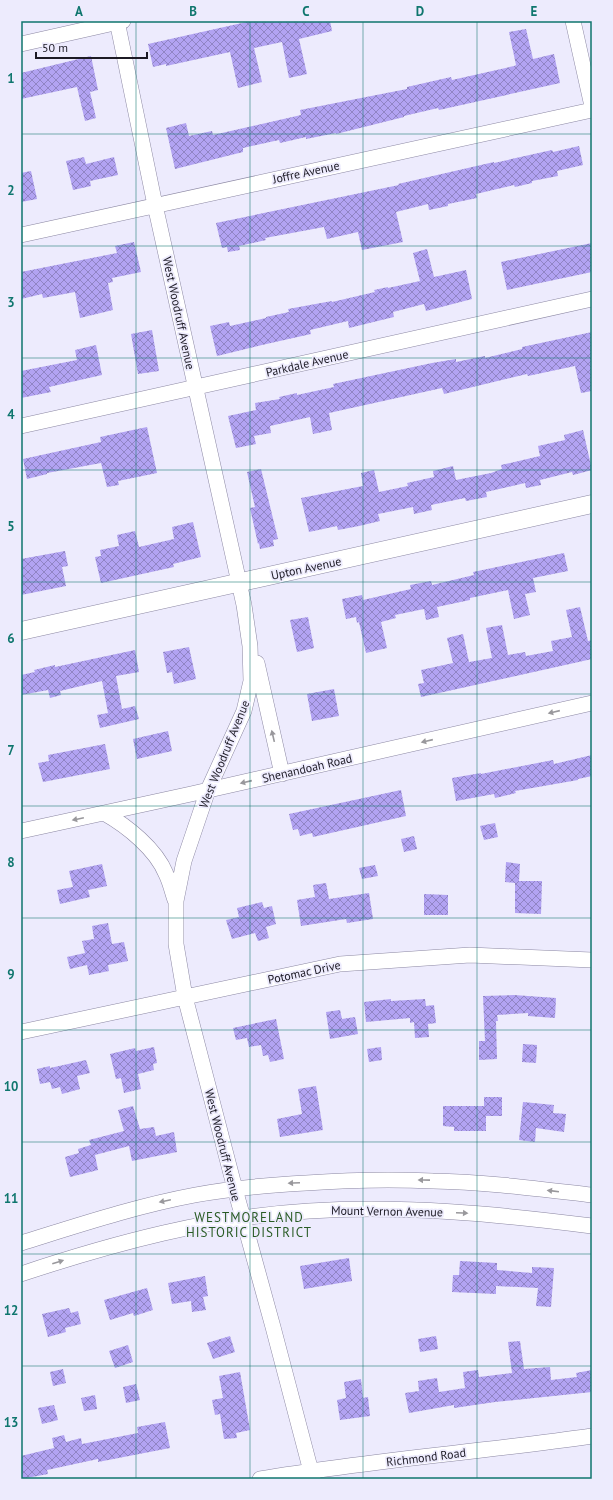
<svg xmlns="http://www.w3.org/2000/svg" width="613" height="1500" font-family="'PT Sans',sans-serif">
<defs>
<pattern id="building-cross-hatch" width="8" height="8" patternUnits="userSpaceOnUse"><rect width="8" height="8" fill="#b2a3f2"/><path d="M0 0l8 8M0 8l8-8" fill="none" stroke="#9084c4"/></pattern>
</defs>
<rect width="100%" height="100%" fill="#edebfd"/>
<!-- building -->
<path fill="url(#building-cross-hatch)" d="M251,21h79l2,10 -33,8 8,35 -18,4 -7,-36 -28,6 8,34 -24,6 -8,-36 -64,14v-2l-13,3 -5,-23z
M526,29l7,30 21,-5 6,29 -121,27 -1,-2 -34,8v1l-68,17v-1l-30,6v-2l-26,6 -1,-3 -36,8v4l-68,17 -9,-41 20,-5 3,13 23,-5 1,4 88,-20 -1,-5 107,-21v-2l44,-10 1,3 62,-14 2,-1 -7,-33z
M91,56l7,34 -8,2 6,26 -11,3 -8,-34 -56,12v-26z
M579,146l4,19 -26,6 1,5 -26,5v2l-17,4 -1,-2 -38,9 1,4 -29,6v2l-19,4 -1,-6 -32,8 7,30 -41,8 -4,-18 -31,7 -3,-12 -59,11 1,2 -27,6 1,4 -12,2 -1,-5 -5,1 -6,-25 183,-38 -1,-1 96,-22v1l58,-13 1,2z
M84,157l2,7 28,-7 4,18 -28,6 1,5 -18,4 -7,-29z
M31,171l6,28 -16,3v-29z
M134,242l7,30 -29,6 1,4 -5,1 5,27 -33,8 -5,-26 -32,6 -1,-4 -21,5v-27l96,-19 -2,-7z
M592,243v29l-85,18 -6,-28z
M427,249l7,28 32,-7 6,29 -46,12 -2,-7 -31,8 1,5 -45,11 -1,-7 -38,9 1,4 -49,11 -45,11 -7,-30 19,-4 1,4 36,-8v-1l23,-5 -1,-3 44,-8v1l43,-10 -1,-2 14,-3v1l32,-7 -7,-28z
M152,330l7,41 -21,3 -7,-40z
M592,332v59l-11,2 -6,-27 -47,10 -1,-2 -83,20 -2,-6 -113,25 3,17 -19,4 -3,-17 -40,9 1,7 -17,3 2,8 -20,4 -8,-32 28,-6 -1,-7 25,-4 -1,-2 18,-4v2l37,-8 -1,-3 99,-21 24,-4v3l29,-6v2l37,-9v-2z
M96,345l6,30 -53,12 2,5 -30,6v-27l56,-11 -2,-10z
M147,427l10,46 -39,8 1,4 -12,2 -6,-24 -54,10v1l-20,5 -4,-20 78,-17 -1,-5z
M583,430l9,40 -19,5 -1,-3 -32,8 1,5 -15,3 -1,-5 -39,9 1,5 -21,4 -1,-3 -34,7 1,5 -18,4 -1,-7 -35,7 2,7 -21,5 -21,4 -1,-4 -28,6 -8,-34 62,-12 -2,-13 13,-3 5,22 29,-6 -1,-3 27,-6 -1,-6 20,-5 3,14 35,-7 11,-4 -1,-4 39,-9 -2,-10 27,-6 -1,-5z
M261,469l17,70 -5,1 1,6 -14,3 -1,-6 -1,1 -8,-36 5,-1 -8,-35z
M193,522l8,35 -28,7 1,3 -73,16 -6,-26 6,-1 -1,-6 19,-4 -2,-11 18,-4 4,16 35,-8 -2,-12z
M65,551l3,15 -6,1 4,19 -45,9v-36z
M564,553l4,18 -35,7 3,14 -11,2 5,21 -16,4 -6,-29 -38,8v2l-33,7 2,10 -13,3 -2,-11 -29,6 1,3 -15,4 6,26 -21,5 -7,-31 -2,1 -1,-6 -10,2 -4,-20 20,-4 1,5 48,-11 -1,-4 21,-4 1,4 42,-10 -1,-3z
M580,607l8,34 4,-1v19l-171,38 -3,-13 6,-1 -3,-13 32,-7 -6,-25 16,-4 6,28 23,-4 -6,-30 16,-3 6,30 17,-3 1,4 27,-5 -2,-10 21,-4 -6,-27z
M308,617l6,31 -17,4 -7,-32z
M189,647l7,32 -22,5 -2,-12 -5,1 -4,-21z
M135,650l4,22 -23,4 6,33 13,-3 4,13 -39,9 -3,-13 11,-2 -6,-32 -42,10 1,4 -11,3 -2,-8 -27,5v-20l14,-3 -1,-2 21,-5v2z
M334,689l5,27 -27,5 -5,-27z
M168,731l4,20 -35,8 -4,-20z
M105,744l5,25 -67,13 -5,-19 11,-2 -1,-6z
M592,755v21l-14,3v1l-63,11 1,2 -21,5 -1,-4 -38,7 -4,-23 29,-5v1l72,-14 1,4z
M401,790l5,26 -93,21 -1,-4 -12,3 -2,-7 -5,1 -4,-16z
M495,823l3,14 -14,3 -4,-14z
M414,836l3,13 -13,3 -3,-13z
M506,862l14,2 -1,17h23l-1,33 -26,-1v-30l-10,-1z
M102,864l5,22 -19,4 2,7 -30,7 -3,-14 16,-3 -4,-16z
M375,865l3,11 -16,3 -3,-11z
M326,883l3,16 40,-6 4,26 -26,4 -1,-4 -45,7 -4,-26 18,-3 -2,-12z
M424,894l24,1v20h-24z
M262,902l2,6 8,-2 4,18 -10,3 3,11 -11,3 -3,-8 -23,6 -6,-19 13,-3 -2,-9z
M108,923l4,21 12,-2 4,19 -20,4 1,6 -20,4 -2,-10 -17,4 -3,-12 18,-4 -3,-12 12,-2 -2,-13z
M514,995l42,3 -1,20 -27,-2v-3l-31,2 1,6h-2l1,38 -18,1v-19h6l-2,-45z
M391,999v2l34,-2 1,7 8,-1 2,18 -8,1 1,13 -14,1 -1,-16 -4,1v-5l-44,4 -2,-20z
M340,1010l2,9 13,-2 3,17 -28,5 -4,-27z
M276,1019l8,40 -14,3 -2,-7 -5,1 -2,-11 -12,2 -2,-9 -11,2 -3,-12z
M523,1044l14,1 -1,18 -14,-1z
M154,1047l3,16 -4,1 1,6 -16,4 3,15 -17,4 -3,-15 -5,1 -6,-25 25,-6 1,3z
M381,1047l1,13 -13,2 -2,-13z
M86,1060l4,13 -13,3 3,13 -18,5 -2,-7 -8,2 -2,-7 -10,2 -3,-15 13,-3v2z
M316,1086l7,44 -43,7 -3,-18 25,-5 -4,-25z
M484,1097h18v19h-16v15h-32v-4l-11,-1v-20h41z
M523,1102l31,3 -1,8 13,1 -2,18 -28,-4 -1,14 -16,-2z
M133,1106l7,23 14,-2 2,9 18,-4 3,20 -45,9 -3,-15 -34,9 3,15 -28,7 -5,-20 14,-4 -1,-4 13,-4 -2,-5 35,-9 -6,-21z
M349,1258l3,23 -48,8 -4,-23z
M460,1261l37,2v7l35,3v-6l22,1 -3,39 -15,-1 2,-18 -42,-2v8l-44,-2 1,-17h6z
M205,1276l3,20 -5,1 3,13 -14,2 -1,-11 -19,3 -4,-21z
M147,1288l6,22 -19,6 -1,-3 -23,7 -6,-20z
M69,1308l2,5 7,-2 3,13 -16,4 1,4 -18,5 -6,-23z
M230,1336l5,16 -22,7 -6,-16z
M436,1336l2,13 -18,3 -2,-13z
M520,1341l4,28 26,-2 1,13 26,-3 -1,-4 16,-3v22l-97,10 -41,6v-3l-45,8 -4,-20 14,-2 -1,-10 19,-3 2,14 26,-4 -2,-16 15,-2 1,7 33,-4 -4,-31z
M128,1345l5,17 -18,6 -6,-17z
M63,1369l3,14 -13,3 -3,-14z
M240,1372l10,58 -14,3 1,5 -13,1 -4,-25 -5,1 -3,-15 11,-2 -4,-22z
M361,1379l2,19 5,-1 2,19 -30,4 -3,-20 9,-2 -2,-16z
M136,1384l4,16 -14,3 -3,-16z
M95,1395l2,14 -13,2 -3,-13z
M54,1405l4,15 -16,4 -4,-16z
M165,1422l5,26 -72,14v-3l-51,11 1,4 -27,5v-23l33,-8 -2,-10 12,-3 2,7 15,-4 1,6 56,-11 -1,-6z"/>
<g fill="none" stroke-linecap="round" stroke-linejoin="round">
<defs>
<path id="minor" d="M117,21l38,184 89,400 6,41 1,35 -7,30 -36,79 -24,71 -8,40v43l9,53 50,192 38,138 40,152
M573,21l19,85
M21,44l102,-23
M21,235l571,-125
M21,426l571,-127
M257,663l25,111
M104,813c23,13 52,36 62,61 4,8 6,17 9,26
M21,831l170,-37 401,-91
M21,1032l319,-68 130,-9 122,5
M21,1243c58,-18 115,-37 174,-48 37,-7 74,-10 111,-12 42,-3 85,-4 127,-2 53,1 106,8 159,14
M21,1274c93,-31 190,-57 288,-63 95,-6 189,3 283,15
M260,1479c110,-19 222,-27 332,-43"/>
<path id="tertiary" d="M21,631l571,-127"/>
</defs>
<!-- minor casing -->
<use href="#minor" stroke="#8c88a3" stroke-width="16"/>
<!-- tertiary casing -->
<use href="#tertiary" stroke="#8c88a3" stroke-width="19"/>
<!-- minor -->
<use href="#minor" stroke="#fff" stroke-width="15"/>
<!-- tertiary -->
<use href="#tertiary" stroke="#fff" stroke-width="18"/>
</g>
<!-- one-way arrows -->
<defs><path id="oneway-solid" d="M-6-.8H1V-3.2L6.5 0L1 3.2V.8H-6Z"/></defs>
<g fill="#99989c">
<use href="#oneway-solid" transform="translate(554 712) rotate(167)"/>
<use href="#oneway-solid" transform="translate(273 736) rotate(-103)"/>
<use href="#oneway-solid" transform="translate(427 741) rotate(167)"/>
<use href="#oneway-solid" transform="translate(246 782) rotate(167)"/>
<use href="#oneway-solid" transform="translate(78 819) rotate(168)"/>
<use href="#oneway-solid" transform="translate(424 1180) rotate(-179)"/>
<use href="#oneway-solid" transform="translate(294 1183) rotate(177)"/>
<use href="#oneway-solid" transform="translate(553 1191) rotate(-173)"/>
<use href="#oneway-solid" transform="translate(165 1201) rotate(168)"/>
<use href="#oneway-solid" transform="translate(462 1213) rotate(3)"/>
<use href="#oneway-solid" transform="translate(58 1262) rotate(-17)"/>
</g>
<!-- grid -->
<path fill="none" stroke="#0f766e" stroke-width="1" stroke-opacity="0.55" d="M136,21v1458M250,21v1458M363,21v1458M477,21v1458M21,134h571M21,246h571M21,358h571M21,470h571M21,582h571M21,694h571M21,806h571M21,918h571M21,1030h571M21,1142h571M21,1254h571M21,1366h571"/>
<g text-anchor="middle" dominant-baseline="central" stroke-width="3.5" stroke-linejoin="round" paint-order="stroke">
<!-- street labels -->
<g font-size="12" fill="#1c1a24" stroke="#edebfd">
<text transform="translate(306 172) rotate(-12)">Joffre Avenue</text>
<text transform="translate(179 313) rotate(78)">West Woodruff Avenue</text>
<text transform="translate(307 363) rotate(-13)">Parkdale Avenue</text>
<text transform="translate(306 568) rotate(-12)">Upton Avenue</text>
<text transform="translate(224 754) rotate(-68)">West Woodruff Avenue</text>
<text transform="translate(307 768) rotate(-13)">Shenandoah Road</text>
<text transform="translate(304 972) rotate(-12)">Potomac Drive</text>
<text transform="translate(223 1145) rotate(76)">West Woodruff Avenue</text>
<text transform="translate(387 1211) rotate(1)">Mount Vernon Avenue</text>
<text transform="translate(426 1457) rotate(-7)">Richmond Road</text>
</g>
<!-- neighbourhood labels -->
<g font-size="13" letter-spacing="1" fill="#295b25" stroke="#edebfd">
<text x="249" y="1217">WESTMORELAND<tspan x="249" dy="15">HISTORIC DISTRICT</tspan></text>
</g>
</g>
<!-- border -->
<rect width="613" height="1500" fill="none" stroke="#edebfd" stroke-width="44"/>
<!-- scale -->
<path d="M36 52v6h111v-6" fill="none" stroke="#1c1a24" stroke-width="2"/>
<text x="42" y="52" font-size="12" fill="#1c1a24" stroke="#edebfd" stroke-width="3" paint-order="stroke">50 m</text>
<rect x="22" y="22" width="569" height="1456" fill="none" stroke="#0f766e" stroke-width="1.5"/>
<g font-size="13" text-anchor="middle" font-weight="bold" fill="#0f766e">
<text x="79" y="16">A</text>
<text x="193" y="16">B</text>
<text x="306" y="16">C</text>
<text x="420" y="16">D</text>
<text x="534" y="16">E</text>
<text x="11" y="83">1</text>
<text x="11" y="195">2</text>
<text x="11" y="307">3</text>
<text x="11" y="419">4</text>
<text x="11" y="531">5</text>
<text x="11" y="643">6</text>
<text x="11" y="755">7</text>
<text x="11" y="867">8</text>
<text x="11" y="979">9</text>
<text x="11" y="1091">10</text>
<text x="11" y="1203">11</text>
<text x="11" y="1315">12</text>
<text x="11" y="1427">13</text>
</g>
</svg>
